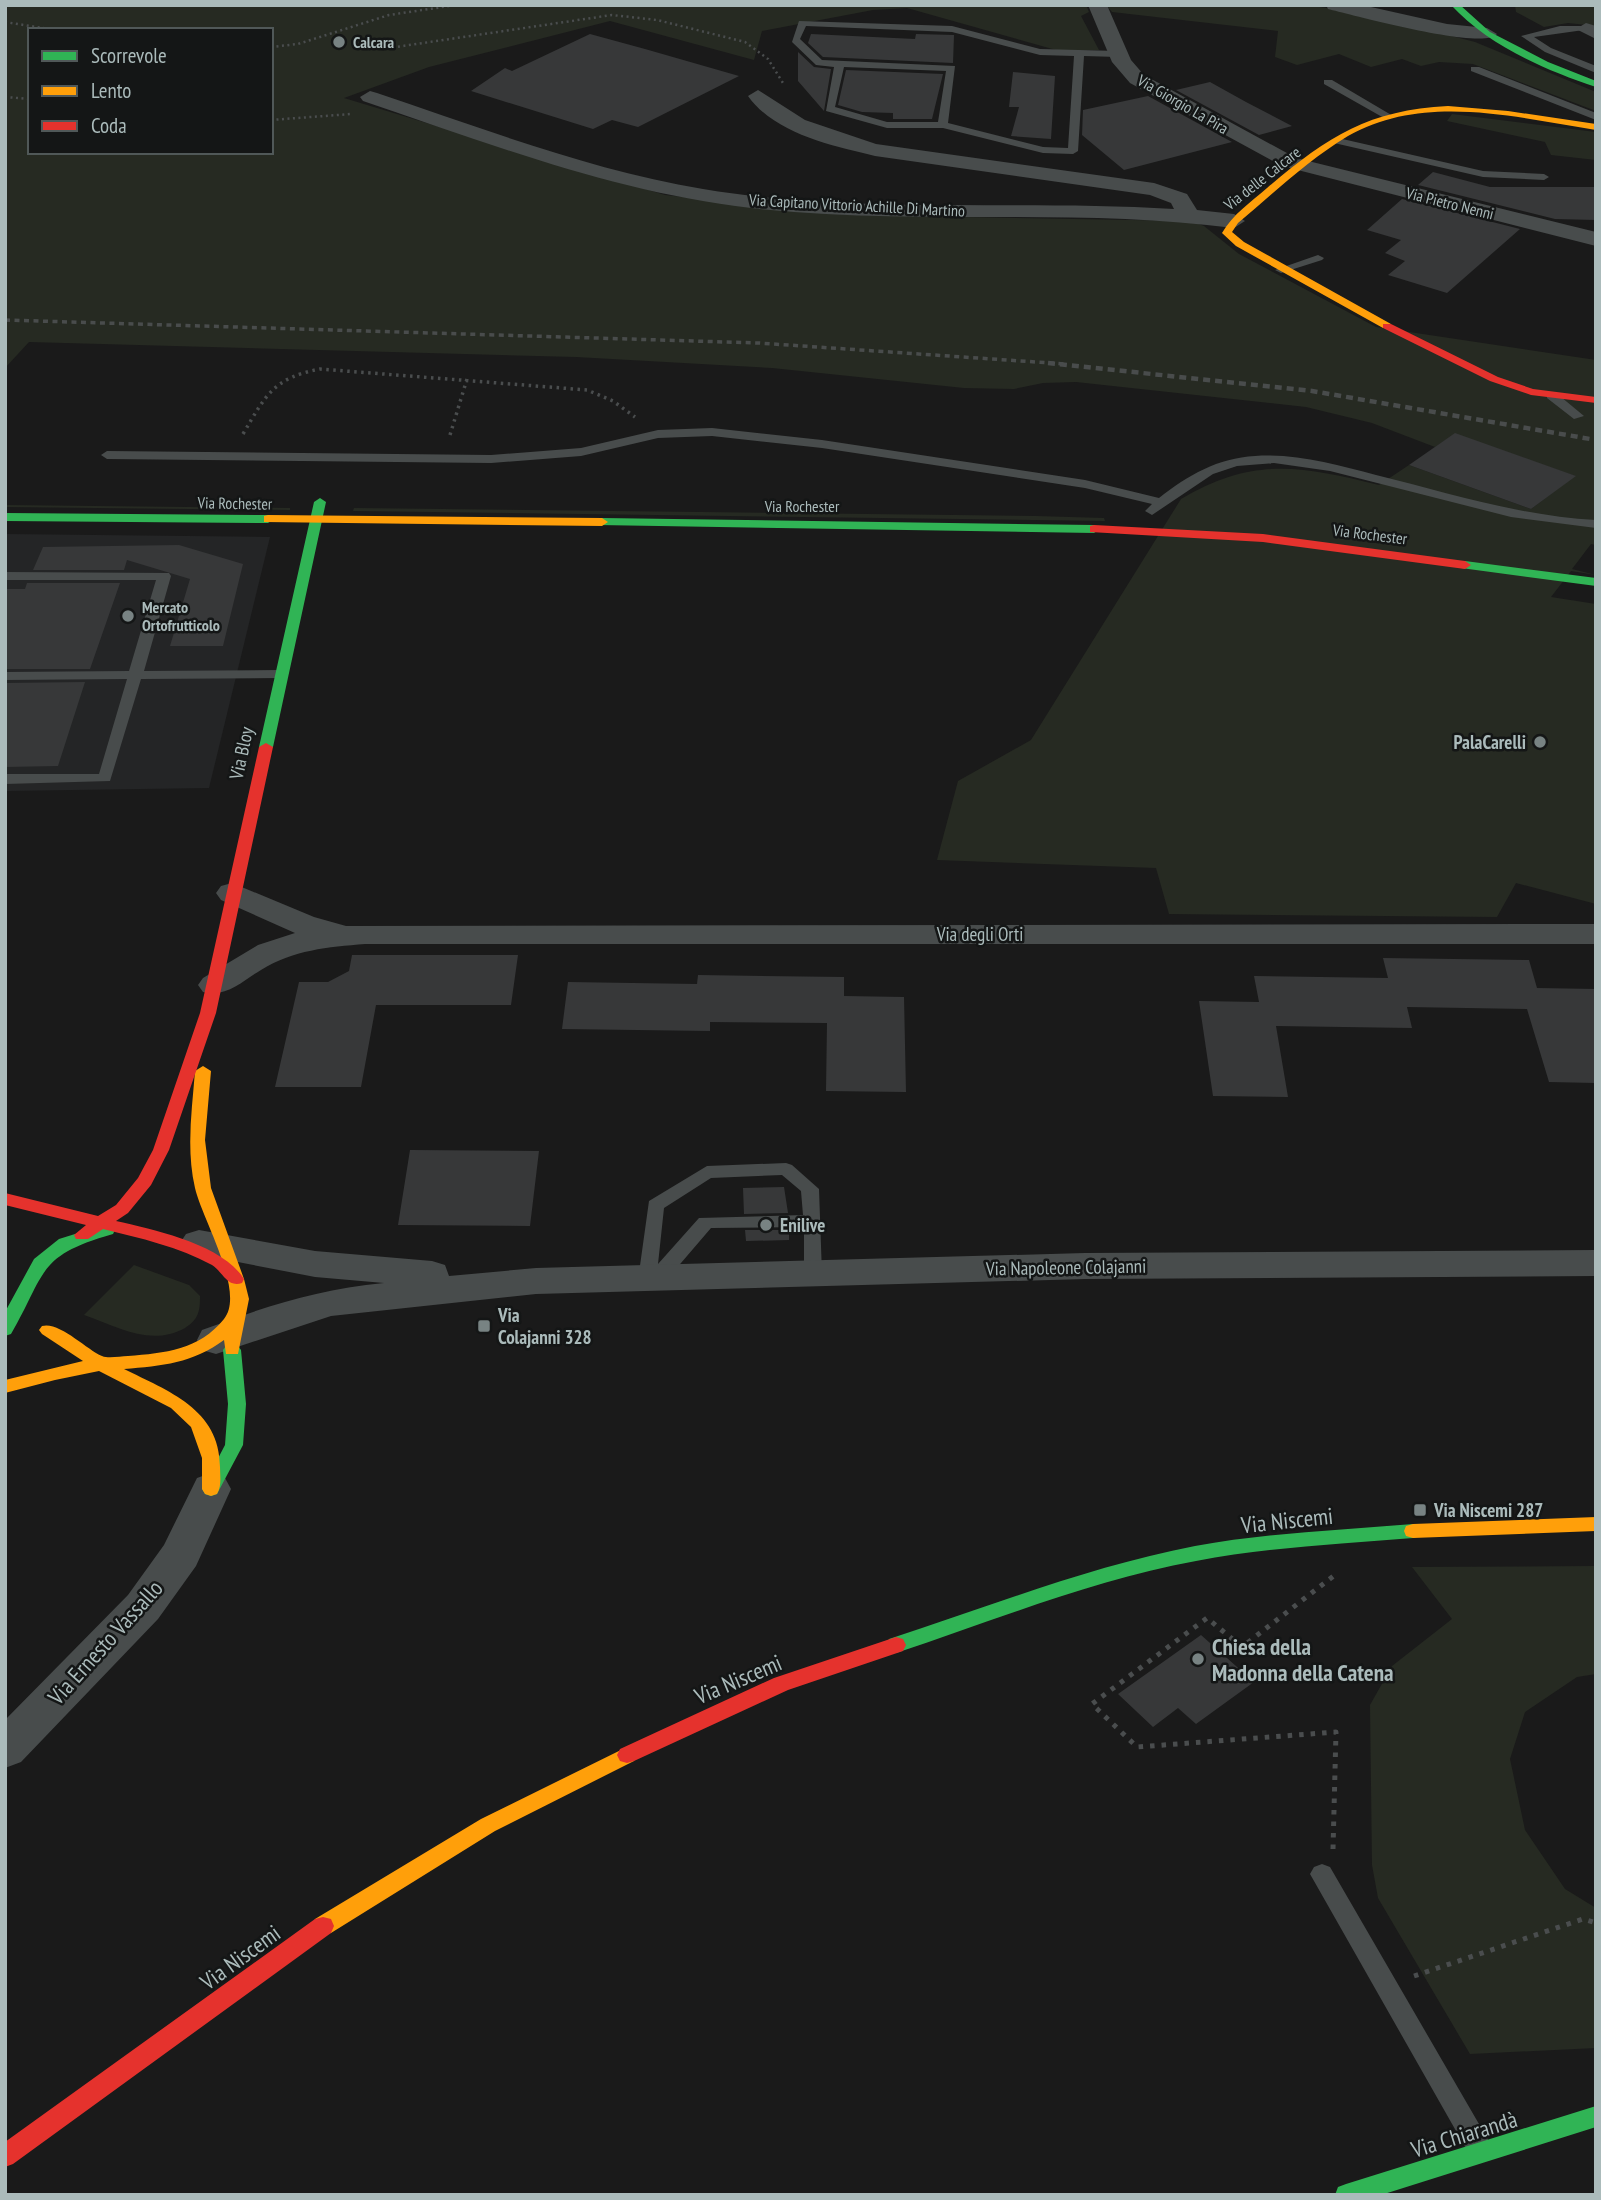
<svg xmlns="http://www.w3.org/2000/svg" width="1601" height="2200" font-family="'PT Sans Narrow',sans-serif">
<rect width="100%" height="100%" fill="#1a1a1a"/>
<!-- built -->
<path fill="#242526" d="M5,534l265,3 -61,251 -204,3z"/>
<!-- green -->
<path fill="#262a22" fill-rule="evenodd" d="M5,5h1081l3,7 -8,4 18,34h-43l-149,-42 -34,2 -111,21 -8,29 -144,-39 -181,46 -85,31 321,97 185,20 341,6 13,5 35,28 137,73 220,33v185l-5,-1 -19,25 24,6 -25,-4 -20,26 45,7v300l-80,-21 -19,34 -328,-3 -13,-46 -219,-8 21,-79 73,-41 150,-241c73,-43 120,-33 198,-14l30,-20 122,44 44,-33 -120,-42 -20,13 -63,-24 -66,-16 -230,-25 -33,1 -29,6 -50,-1 -192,-20 -196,-11 -547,-15 -24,26zM30,30h241v122h-241z
M1106,5h199l57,8 113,29 121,50v19l-123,-47 -34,-2 -18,4 -19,-7 -31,8 -32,-13 -42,11 -22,-8 3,-26 -166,-19z
M1515,5h81v21l-28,-3 -24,4 -28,-15z
M1452,114l144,18v28l-45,-5 -6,-13 -98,-21z
M5,505l285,3v2l-285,-3z
M354,508l682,8 68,2 1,3 -752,-10z
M134,1265l55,20 11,11c0,15 -1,23 -15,32 -34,19 -67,-1 -101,-13z
M1596,1566v108l-19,3 -52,35 -15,47 15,71 40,59 31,19v140l-126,6 -92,-156 -6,-33 -2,-160 22,-39 60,-47 -40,-52z"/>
<!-- building -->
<path fill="#373839" d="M590,34l55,15 94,27 -101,51 -26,-7 -19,9 -122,-38 34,-23 7,3z
M811,34l104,5 1,-5 38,1 -1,28 -130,-6 -15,-14z
M798,52l16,15 17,2 -7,42 -26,-30z
M846,70l97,4 -11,45h-39v-6l-31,-1 -24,-7z
M1013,72l42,4 -4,63 -40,-3 8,-29h-10z
M1210,82l36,20 46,24 -33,9 -83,-45z
M1148,96l84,46 -108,28 -42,-35 1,-25z
M1433,172l57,15h106v33l-41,-1 -137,-34z
M1402,199l118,30 -73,64 -59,-18 17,-14 -20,-8 16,-13 -34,-10z
M1455,433l121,43 -45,33 -122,-44z
M179,545l64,19 -20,82h-53l20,-67 -63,-19 -3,10h-91l10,-23z
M27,583h93l-30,86h-85v-80h20z
M85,682l-27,84 -53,1v-84z
M352,955h166l-7,50h-135l-15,82h-86l24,-105h29l21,-11z
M1383,958l146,2 8,28 59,1v94l-47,-1 -22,-73 -120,-2 5,21 -136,-2 12,71 -75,-1 -14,-95 60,1 -5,-26 134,2z
M698,975l146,2v19l60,1 2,95 -80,-1 1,-68 -117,-1v9l-148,-2 6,-47 129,2z
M410,1150l129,1 -9,75 -132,-1z
M784,1187l4,26 -44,1 -1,-26z
M745,1230h44v10l-43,1z
M1201,1635l53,47 -58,42 -18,-16 -25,19 -35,-33z"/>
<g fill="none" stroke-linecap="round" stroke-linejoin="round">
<!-- path-far2 -->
<path stroke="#4a4d4e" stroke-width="2.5" stroke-dasharray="2 3.5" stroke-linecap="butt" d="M5,22l50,8
M365,46l31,1 216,-32 45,5 88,22 23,17 15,24
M271,47l27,-3 91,-29 67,-10
M5,97l25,2
M271,120l80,-6"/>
<!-- path-far1 -->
<path stroke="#4a4d4e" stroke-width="3.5" stroke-dasharray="2.5 4.5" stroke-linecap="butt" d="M243,434c23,-39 30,-56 77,-65l267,21 26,11 22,16
M450,435l17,-56"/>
<!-- path -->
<path stroke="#4a4d4e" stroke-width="5" stroke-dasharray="4.5 7" stroke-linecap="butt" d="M1333,1849l3,-117 -199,15 -45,-43 115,-86 35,29 94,-73
M1414,1976l169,-57 13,4"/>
<!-- lane -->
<path fill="#484c4c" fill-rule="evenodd" d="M799,21l153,5 88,23 78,2 5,3 -5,3 -34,-1 -6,95 -5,3 -30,-1 -100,-25h-56l-61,-17 8,-44 -18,-2 -24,-23zM806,26l146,6 88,23 34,1 -6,92 -25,-1 -95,-24 7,-57 -133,-6 -22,-21zM844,67l102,4 -8,51h-51l-52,-15z
M1560,26h26l5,3 -57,8 17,11 45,18v7l-51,-21 -24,-16z
M1471,67h8l117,46v7l-125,-49z
M1324,80h8l61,36 -9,2 -60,-34z
M1338,138l145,33 61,3 5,3 -5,3 -61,-3 -149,-34v-4z
M1318,255l6,3 -2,2 -41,13 -6,-3z
M1547,392h8l29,24 -10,3 -27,-21z
M712,428l110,12 263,40 74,18c29,-23 59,-40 96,-42 41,-3 82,9 121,19 73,18 144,41 220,45v8l-85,-11 -181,-46 -56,-8 -37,3 -24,8 -61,41 -7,-4 7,-7 -67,-16 -263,-40 -110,-12 -54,2 -77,18 -90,7 -384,-4 -6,-4 6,-4 384,4 90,-7 77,-18z
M5,572l164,1 2,3 -27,95 136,-1 7,4 -7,4 -139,1 -31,102 -105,3v-10h94l28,-95 -122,1v-8l124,-1 27,-91h-151z
M786,1163l6,2 27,24 3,85 -2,5h-14l-2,-5v-47l-93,1 -48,56 -16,3 -7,-2 -2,-5 11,-79 58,-35zM782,1175l19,16 2,24 -104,3 -41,46 6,-56 47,-30z
M1322,1864l8,3 160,276 4,8 -4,8 -9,4 -9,-4 -158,-278 -4,-7 4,-7z"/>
<!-- street -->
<path fill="#484c4c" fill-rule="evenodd" d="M1088,5h19l24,55 13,15 152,83 300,74v14l-314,-80 -152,-83 -18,-21z
M1326,5h36l85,19 40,4 10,6c-13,17 -144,-19 -169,-25z
M1586,23l10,3v13l-20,-10z
M758,90l47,30 71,24 278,39 33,11 10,16 37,4 11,7 -11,7c-160,-21 -323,-2 -483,-20 -134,-15 -261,-64 -388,-107l-3,-4 10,-6 7,2c107,36 214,77 326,96 155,26 315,10 471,20l-3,-6 -21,-8 -275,-39c-42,-10 -100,-22 -127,-60z
M232,883l82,34 32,9 1250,-2v20h-1231c-37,3 -72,6 -104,26 -19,11 -34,28 -58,22l-5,-7 5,-7 55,-33 37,-12 -74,-33 -5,-7 5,-7z
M199,1230l116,21 117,10 13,4 4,11 87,-8 549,-15 511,-3v26l-511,3 -549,15 -205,22 -115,38 -14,-4 -5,-10 5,-10c65,-24 113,-40 182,-47l-69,-6 -129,-25 -6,-9 6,-9z
M211,1473l14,5 6,11 -35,77 -38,53 -137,143 -16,6v-48l123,-125 36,-50 33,-67z"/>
<!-- fast -->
<path fill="#30b455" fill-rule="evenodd" d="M1451,5h9l30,27 58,30 48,19v6c-52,-17 -108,-42 -145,-82z
M320,498l6,4 -53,245 -7,4 -7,-4 55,-245z
M5,513l263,2 6,4 -6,4 -263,-2z
M602,518l492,7 6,4 -6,4 -496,-8 -2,-3z
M1465,561l131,17v8l-135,-18 -2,-3z
M107,1224l8,6 -2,4c-77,22 -66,38 -102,100l-6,2v-24l29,-53 25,-20z
M232,1344l6,2 3,4 5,54 -3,41 -26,49 -6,2 -6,-2 -3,-5 23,-44 3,-41 -5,-54 3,-4z
M1413,1524l7,2 2,5 -2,5 -7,2c-72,6 -145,9 -217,23 -103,19 -201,59 -300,92l-7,-2 -3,-6 3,-6c101,-33 202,-73 306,-93 72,-13 145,-16 218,-22z
M1596,2106v21l-215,68h-46l3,-8 8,-3z"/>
<!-- slow -->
<path fill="#ff9f0a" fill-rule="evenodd" d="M1448,106l60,5 88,13v6c-82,-13 -172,-37 -248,6 -40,24 -74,57 -110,87l-6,9 12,10 147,82v4h-8l-147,-82 -14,-13c11,-19 29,-31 45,-45 60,-51 101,-78 181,-82z
M268,515l334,3 6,4 -6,4 -338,-4v-6z
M203,1066l8,5 -6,69 6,48 33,91 5,20 -11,55h-12l-2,-14c-31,23 -62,26 -100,29 44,22 96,40 96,98 0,9 2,19 -3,27l-6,2 -6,-2 -3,-5v-31l-11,-31 -20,-19 -72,-37 -44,9 -50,13v-13l78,-19 -41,-27 -3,-4 3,-4c17,-5 44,23 60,30 7,3 18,0 26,0 37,-3 71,-6 96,-37 22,-27 -22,-100 -29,-131 -9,-39 -3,-78 0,-117z
M1596,1517v14l-183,7 -7,-2 -2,-5 2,-5 7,-2z
M627,1747l7,2 3,6 -3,6 -139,70 -164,102 -8,2 -8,-2 -3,-7 3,-7 166,-100z"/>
<!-- jam -->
<path fill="#e5322d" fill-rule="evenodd" d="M1383,324h8l107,53 35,12 63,8v6l-65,-8 -41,-14 -107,-53z
M1094,525l169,9 202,27 6,4 -6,4 -202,-27 -173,-10v-6z
M266,743l7,4 -57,266 -47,137 -18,35 -23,28 -12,8c39,9 106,23 128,58l-2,4c-15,5 -19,-11 -30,-18 -33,-18 -72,-27 -109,-36l-15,10h-12l-2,-4 12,-10 -81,-20v-12l93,23 18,-11 22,-27 15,-28 47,-137 59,-266z
M896,1637l7,2 3,6 -3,6 -115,39 -154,71 -7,2 -7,-2 -3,-6 3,-6 154,-71z
M323,1917l8,2 3,7 -3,7 -318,231 -8,3v-25l310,-223z"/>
<!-- rail-far1 -->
<path stroke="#494c4c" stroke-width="3.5" stroke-dasharray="5 4.5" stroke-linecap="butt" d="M5,320l754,23 306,21"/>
<!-- rail -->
<path stroke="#494c4c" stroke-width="4.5" stroke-dasharray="7 5" stroke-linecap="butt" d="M1048,363l264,28 284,49"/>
</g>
<!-- markers -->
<g fill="#788383" stroke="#141616" stroke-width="2.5">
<circle cx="339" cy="42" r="7"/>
<circle cx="128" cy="616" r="7"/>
<circle cx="1540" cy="742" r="7"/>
<circle cx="766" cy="1225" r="7"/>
<rect x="477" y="1319" width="14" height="14" rx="3.5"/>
<rect x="1413" y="1503" width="14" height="14" rx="3.5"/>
<circle cx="1198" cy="1659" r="7"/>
</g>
<g text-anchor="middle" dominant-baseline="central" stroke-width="5" stroke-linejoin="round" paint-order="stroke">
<!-- far-poi labels -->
<g font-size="16" font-weight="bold" fill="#abbbbb" stroke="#141616" text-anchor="start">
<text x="353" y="42">Calcara</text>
<text x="142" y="607">Mercato<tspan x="142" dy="18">Ortofrutticolo</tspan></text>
</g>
<!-- far-street labels -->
<g font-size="16" fill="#abbbbb" stroke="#141616">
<text transform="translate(1183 104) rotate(30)">Via Giorgio La Pira</text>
<text transform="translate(1262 178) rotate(-38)">Via delle Calcare</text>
<text transform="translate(1450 203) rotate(14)">Via Pietro Nenni</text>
<text transform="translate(857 205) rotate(3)">Via Capitano Vittorio Achille Di Martino</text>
<text transform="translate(235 503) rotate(1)">Via Rochester</text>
<text x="802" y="506">Via Rochester</text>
<text transform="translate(1370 534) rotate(7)">Via Rochester</text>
</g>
<!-- poi labels -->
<g font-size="19" font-weight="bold" fill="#abbbbb" stroke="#141616" text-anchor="start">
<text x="1526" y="742" text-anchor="end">PalaCarelli</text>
<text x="780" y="1225">Enilive</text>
<text x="498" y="1315">Via<tspan x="498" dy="22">Colajanni 328</tspan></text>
<text x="1434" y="1510">Via Niscemi 287</text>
</g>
<!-- street labels -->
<g font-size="19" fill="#abbbbb" stroke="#141616">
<text transform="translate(241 753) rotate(-78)">Via Bloy</text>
<text x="980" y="934">Via degli Orti</text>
<text transform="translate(1066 1267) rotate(-1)">Via Napoleone Colajanni</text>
</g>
<!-- near-street labels -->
<g font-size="23" fill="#abbbbb" stroke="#141616">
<text transform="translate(1287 1520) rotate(-6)">Via Niscemi</text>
<text transform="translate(105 1642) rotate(-48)">Via Ernesto Vassallo</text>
<text transform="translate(738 1679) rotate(-23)">Via Niscemi</text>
<text transform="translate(240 1957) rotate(-36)">Via Niscemi</text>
<text transform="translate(1464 2134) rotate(-17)">Via Chiarandà</text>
</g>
<!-- near-poi labels -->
<g font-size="23" font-weight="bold" fill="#abbbbb" stroke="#141616" text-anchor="start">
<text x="1212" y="1646">Chiesa della<tspan x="1212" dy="26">Madonna della Catena</tspan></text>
</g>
</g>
<!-- border -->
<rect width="1601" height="2200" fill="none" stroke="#abbbbb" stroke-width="14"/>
<!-- legend -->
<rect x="28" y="28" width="245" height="126" fill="#141616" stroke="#505858" stroke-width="2"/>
<rect x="42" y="51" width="35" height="10" fill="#30b455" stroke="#505858" stroke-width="2"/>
<text x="91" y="63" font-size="21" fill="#abbbbb">Scorrevole</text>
<rect x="42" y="86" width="35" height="10" fill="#ff9f0a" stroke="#505858" stroke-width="2"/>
<text x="91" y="98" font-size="21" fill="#abbbbb">Lento</text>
<rect x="42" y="121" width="35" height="10" fill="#e5322d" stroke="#505858" stroke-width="2"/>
<text x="91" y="133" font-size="21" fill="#abbbbb">Coda</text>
</svg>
